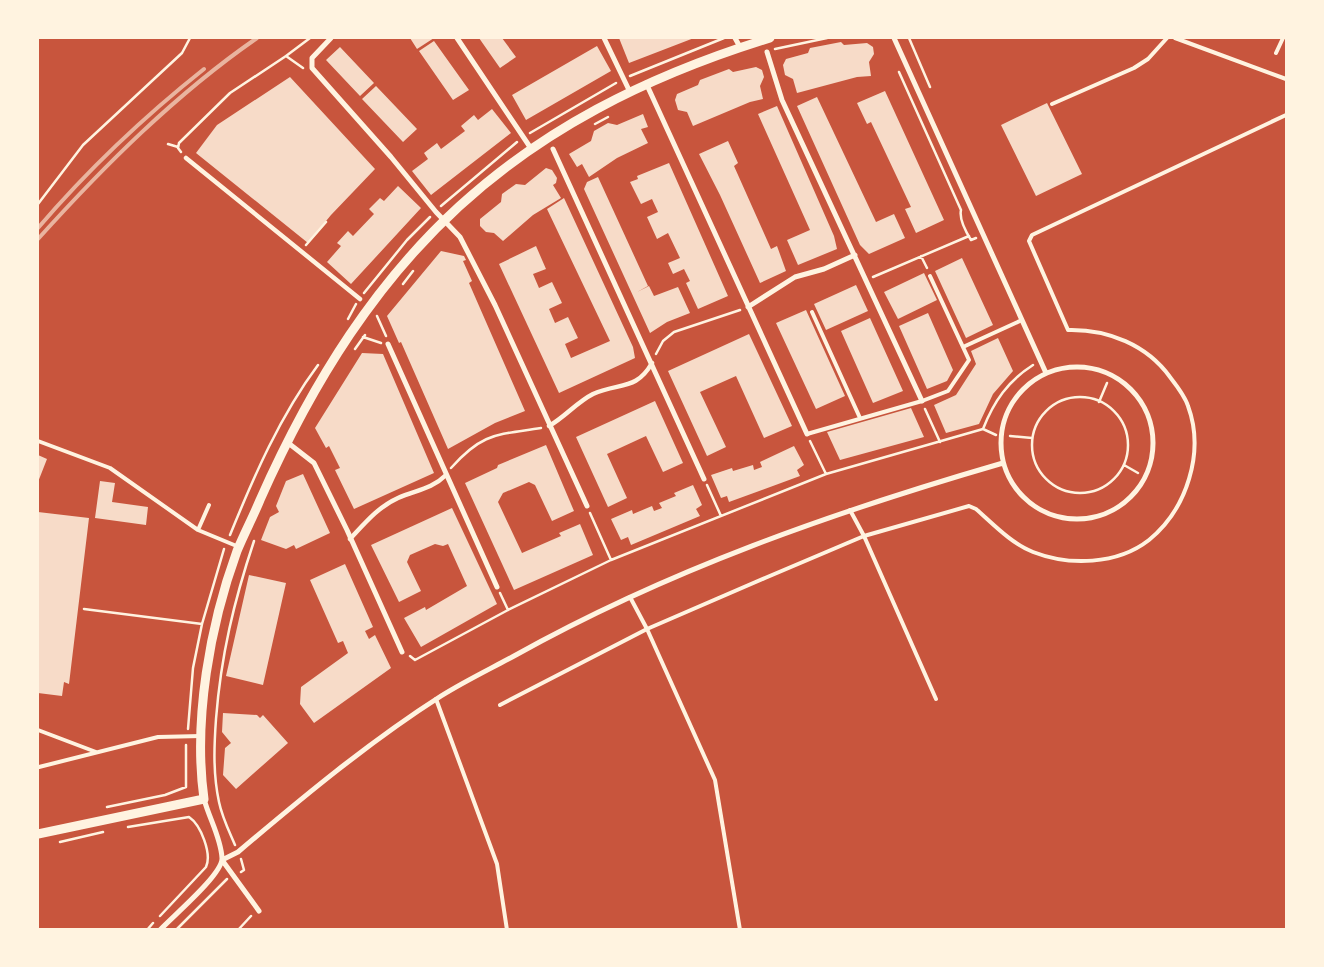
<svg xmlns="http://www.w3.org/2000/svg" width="1324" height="967" font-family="Quicksand,sans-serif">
<rect width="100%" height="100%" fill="#c8553d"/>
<!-- building -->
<path fill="#f7dbc8" d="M410,38h24l-17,11z
M479,38h23l14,19 -16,11z
M619,38h75l-65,25z
M434,41l35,49 -16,10 -34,-49z
M841,42l3,3 23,-2 6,4 1,7 -5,8 2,14 -14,1 -60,16 -4,-14 -8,-4 -2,-10 3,-6 22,-6 2,-5z
M597,46l14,25 -85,49 -14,-25z
M340,47l34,36 -14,13 -34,-36z
M756,67l6,3 2,7 -4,9 3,13 -13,3 -57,24 -6,-14 -9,-2 -3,-10 2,-6 21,-9 2,-5 29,-11 4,3z
M290,77l85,92 -44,46 -23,28 -112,-90 21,-28z
M376,86l41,43 -14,13 -41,-43z
M885,91l59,129 -28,13 -11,-24 6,-2 -40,-85 -4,2 -10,-21z
M817,97l59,125 18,-8 11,24 -36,16 -9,-9 -63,-139z
M1047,103l35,71 -46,22 -35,-71z
M777,106l57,130 3,13 -39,16 -11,-25 23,-10 -52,-116z
M492,109l19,24 -80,62 -19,-24 16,-12 -4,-6 13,-10 4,6 24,-18 -4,-5 13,-11 4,5z
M643,114l5,13 -7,2 7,14 -31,15 -28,19 -7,-13 -5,3 -8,-13 22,-13 3,-10 14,-8 9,2z
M728,141l10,22 -4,3 37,83 6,-3 9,25 -26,12 -40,-88 -21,-41z
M669,163l59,133 -30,13 -12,-26 4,-2 -6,-12 -11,5 -5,-11 12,-5 -12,-25 -11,6 -10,-22 11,-5 -6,-13 -11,5 -11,-22 8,-3 -1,-3z
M546,168l6,2 5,8 -1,5 -3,2 8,13 -28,17 -30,26 -9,-8 -8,-1 -6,-6v-7l21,-17 1,-8 14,-10 9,1z
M598,177l50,109 -11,6 12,-6 5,10 24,-9 12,26 -23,9 -17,11 -66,-144 3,-7z
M398,186l23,22 -70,76 -24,-22 14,-16 -4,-3 11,-12 5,5 21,-22 -5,-5 11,-11 4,3z
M564,198l69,149 2,11 -76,35 -60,-129 37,-18 10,23 -13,5 6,14 13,-6 10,21 -13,6 6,14 13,-6 10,21 -13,6 6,14 39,-17 -63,-132z
M441,251l23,5 2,4 -3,1 9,20 -3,2 56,128 -30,12 -47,26 -47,-107 -2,1 -12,-27z
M962,258l31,67 -27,13 -31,-67z
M924,273l13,27 -39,19 -14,-27z
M856,285l12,26 -42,19 -12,-26z
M806,310l39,86 -29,13 -40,-86z
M928,313l25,57 -6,11 -20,8 -28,-63z
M870,318l33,73 -30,12 -32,-72z
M749,334l43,92 -28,12 -28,-62 -36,16 26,55 -19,9 -39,-85z
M998,338l15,33 -20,23 -14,30 -33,9 -12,-28 22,-10 20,-31 -5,-13z
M362,353l21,1 51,119 -80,36 -19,-39 5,-2 -11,-22 -3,2 -11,-20z
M655,401l28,62 -20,9 -17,-36 -39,18 20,44 -19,9 -32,-70z
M911,408l13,29 -84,23 -13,-28z
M546,445l28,66 -22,10 -17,-36 -6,-3 -26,11 -5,9 24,51 39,-17 -2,-3 21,-9 13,31 -79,35 -49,-107 32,-15 1,-3z
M794,446l10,19 -7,5 3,6 -71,26 -2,-6 -6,2 -10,-23 21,-7 1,3 20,-6 1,5 8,-3 -2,-5z
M38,455l9,4 -9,23z
M303,474l27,59 -34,16 -2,-4 -8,4 -25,-9 9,-23 9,-5 -3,-6 10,-25z
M100,481l15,2 -3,19 36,5 -2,18 -51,-7z
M693,485l9,20 -6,4 4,7 -69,29 -3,-8 -7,3 -10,-21 21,-9 1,4 19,-8 2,5 8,-3 -3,-5 17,-7 -2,-3z
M452,508l45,96 -76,43 -17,-29 21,-11 1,3 41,-24 -19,-42 -5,2 -8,-2 -25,11 -3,7 14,29 -22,11 -28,-57z
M38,512l51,6 -20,166 -5,-2 -2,14 -24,-3z
M345,564l28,63 -8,4 4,8 6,-4 16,33 -77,55 -14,-19 1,-17 47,-34 -5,-12 -5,2 -28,-63z
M249,575l37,8 -23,102 -37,-9z
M223,713l34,2 3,3 3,-3 25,28 -52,46 -13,-14 2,-27 6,-5 -9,-11z"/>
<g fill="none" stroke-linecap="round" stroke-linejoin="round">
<!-- path -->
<path stroke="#fff3e0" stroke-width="2.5" d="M909,38l21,49
M775,49l52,-11
M286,56l24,-18
M899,72l62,138c-2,9 5,22 10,30l5,-2
M630,76l94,-38
M595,124l13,-7
M530,133l86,-50
M168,144l10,3
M181,152l-3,-4 1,-5 51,-50 56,-37 17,12
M38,204l45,-59 99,-92 8,-15
M441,206l76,-64
M306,245l20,-23
M921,256l6,12
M873,277l96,-41
M403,284l10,-13
M364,293l43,-53 23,-23
M377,316l9,20
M348,319l8,-15
M363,337l18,6
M355,349l10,-14
M656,354l7,-13 11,-9 66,-22
M1032 445a48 48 0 1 1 96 0a48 48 0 1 1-96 0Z
M1099,402l8,-19
M925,409l15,33
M983,429c11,-28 25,-48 50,-64
M983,429l13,6
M1010,436l22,2
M810,441l16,33
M1124,465l14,8
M451,468c32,-36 46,-33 90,-40
M707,485l14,31
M590,513l21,47
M230,535c24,-59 50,-119 88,-170
M500,593l8,17
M84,609l118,15
M410,656l5,4 93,-50 103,-50 215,-86 157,-45
M188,729l5,-61 9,-44 22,-75
M107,807l58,-12 21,-8v-42
M128,827l61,-10c12,8 23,37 17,50l-46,49
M60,842l43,-10
M235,845c-6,-14 -13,-28 -16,-43 -6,-28 -5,-55 -3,-83 5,-64 18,-118 38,-178
M241,859l3,11 -3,2
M147,930l6,-7
M176,930l51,-51
M238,930l13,-14"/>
<!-- service -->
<path stroke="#fff3e0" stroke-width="4" d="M1175,38l111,41
M1276,53l7,-15
M1052,104l82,-36 14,-9 19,-21
M812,312l48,106
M963,347l59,-27
M807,434l115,-33 26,-10 21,-31 -39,-84
M38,441l72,27 88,62 41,17
M850,510l14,26 72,163
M198,530l11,-25
M630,597l17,32 68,151 25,150
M436,699l61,165 10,66
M500,705l147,-76 118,-51 99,-42 105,-30 7,3c17,15 36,35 57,43 36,14 84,13 116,-12 38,-31 56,-88 39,-134 -3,-10 -11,-20 -18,-29 -23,-32 -62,-48 -102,-47l-39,-89 3,-6 254,-120
M38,730l58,22
M39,767l119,-30 43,-1"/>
<!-- pedestrian -->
<path stroke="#fff3e0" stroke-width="4.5" d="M186,158l174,141
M549,426c16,-9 28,-24 44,-32 27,-12 43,-3 59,-31
M350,539c15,-16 28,-32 48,-41 17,-8 33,-8 48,-23"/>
<!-- minor -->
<path stroke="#fff3e0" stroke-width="5" d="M331,38l-19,20v10l79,89 45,55 24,25 35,68 92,201
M457,38l73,109
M604,38l25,52
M735,38l5,9
M894,38l152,335
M767,52l15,48 140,301
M646,83l161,351
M553,149l151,330
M748,307l47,-30 29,-8 31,-14
M388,344l109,243
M1001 443a76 76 0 1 1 152 0a76 76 0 1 1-152 0Z
M287,442l27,21 33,67 55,122
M222,860l16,-8c65,-55 131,-110 203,-156 24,-15 49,-27 73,-40 154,-86 320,-144 489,-193
M222,860l37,51
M160,930c13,-14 63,-56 62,-72 -1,-20 -13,-40 -18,-59"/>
<!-- tertiary -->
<path stroke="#fff3e0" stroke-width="9" d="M38,834l166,-35c-11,-79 6,-174 33,-248 7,-17 16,-34 23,-51 110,-247 251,-382 510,-462"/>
<!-- rail -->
<path stroke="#e9b49f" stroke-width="4" d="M38,228c48,-56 108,-113 166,-159
M38,239c66,-73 138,-145 219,-201"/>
</g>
<!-- border -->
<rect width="1324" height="967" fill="none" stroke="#fff3e0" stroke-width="78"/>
</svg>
